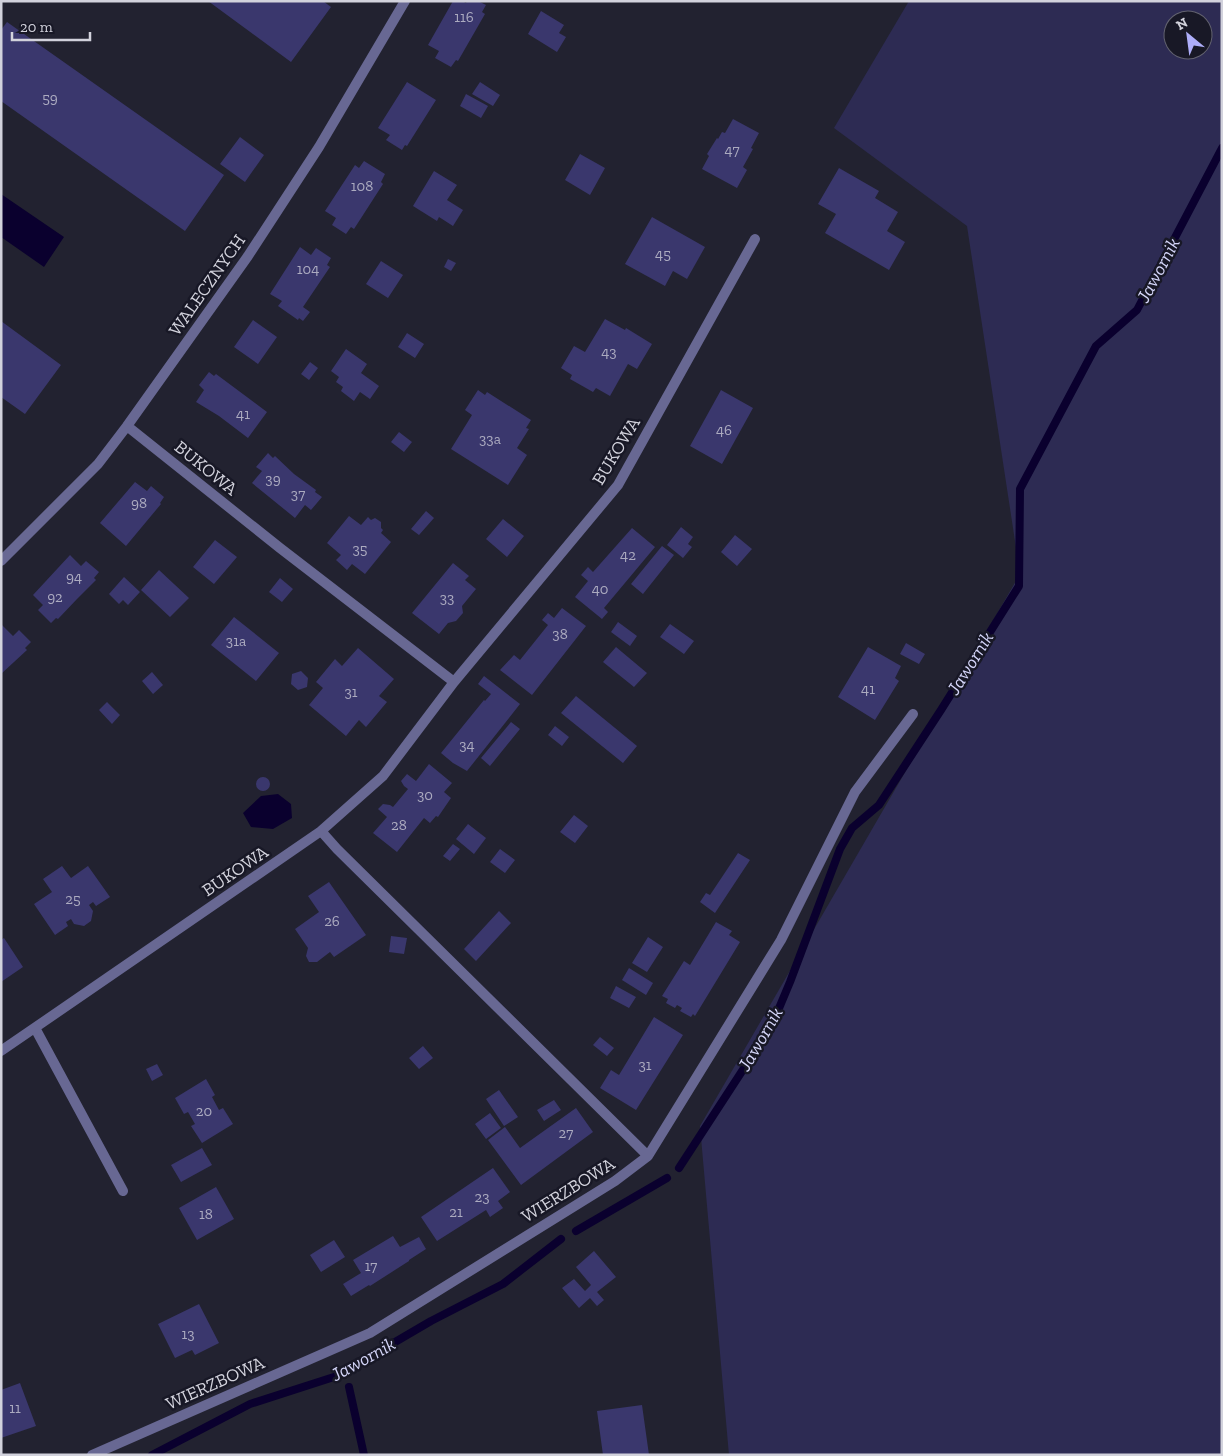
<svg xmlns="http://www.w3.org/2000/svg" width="1223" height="1456" font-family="'Zilla Slab',serif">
<rect width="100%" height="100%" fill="#222230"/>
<!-- green -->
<path fill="#2d2b53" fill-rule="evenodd" d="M909,1h313v1454h-493l-29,-329 320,-552 -53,-348 -133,-98zM1173,20h30v30h-30z"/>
<!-- water -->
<path fill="#0a002e" d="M1,194l63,43 -20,30 -43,-30z
M278,794l13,10 1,14 -19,11 -22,-2 -8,-14 18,-17z"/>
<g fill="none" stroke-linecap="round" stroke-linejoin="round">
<!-- stream -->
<path stroke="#0a002e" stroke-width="8" d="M679,1168l93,-143 18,-43 50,-133 12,-21 27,-23 62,-95 78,-124 1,-97 76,-143 41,-36 85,-162
M576,1231l91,-53
M349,1387l15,68
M152,1455l98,-51 87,-28 94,-55 72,-37 58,-45"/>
</g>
<!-- building -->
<path fill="#3a376d" d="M208,1h115l8,6 -40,55z
M453,1h9l4,2 1,-2h11l8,4 -4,7 3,2 -27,47 -2,-1 -5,7 -16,-9 4,-7 -11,-6z
M541,11l23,14 -5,8 7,4 -9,15 -29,-18z
M7,22l217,153 -39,56 -184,-130v-71z
M407,82l29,18 -29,46 -2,-1 -3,5 -16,-10 4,-5 -12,-7z
M480,82l20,13 -7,11 -21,-12z
M466,94l22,12 -7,12 -21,-12z
M733,119l26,14 -8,15 2,1 -10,18 4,3 -10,18 -35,-19 7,-13 -2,-2 10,-16 1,1 4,-7 3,1z
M240,137l24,18 -19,27 -25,-18z
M580,154l25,14 -15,27 -25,-15z
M364,161l21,13 -4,8 2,2 -29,45 -3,-2 -5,7 -14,-9 4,-7 -11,-7 30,-46 4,3z
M839,168l40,23 -4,7 23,14 -11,19 18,11 -16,28 -64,-37 11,-19 -18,-10z
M434,171l23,14 -10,15 16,10 -10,16 -14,-9 -2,4 -24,-15z
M652,217l53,30 -18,32 -14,-8 -8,15 -40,-22z
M300,247l11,8 5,-7 15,10 -4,7 3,2 -27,40 7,5 -7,9 -4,-3 -1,2 -20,-14 4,-5 -12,-7z
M448,259l8,4 -5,8 -7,-4z
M381,261l22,14 -15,23 -22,-14z
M605,319l20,11 1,-2 26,16 -15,25 -9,-5 -18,32 -14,-8 -3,4 -23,-13 2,-4 -11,-7 13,-22 11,6z
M253,320l24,17 -19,27 -24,-17z
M1,321l60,44 -36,49 -24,-17z
M407,333l17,11 -9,14 -17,-11z
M346,349l21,15 -6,9 18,13 -9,13 -10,-7 -6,9 -13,-10 2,-4 -7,-5 3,-5 -8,-6z
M310,362l8,6 -9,12 -8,-6z
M209,372l5,4 2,-2 51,38 -19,26 -29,-22 -23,-14 8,-12 -5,-5z
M478,390l7,5 2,-3 44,28 -5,8 3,1 -12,19 10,7 -19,30 -57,-36 21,-34 -7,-5z
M721,390l32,18 -31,56 -32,-18z
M399,432l13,10 -8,10 -13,-10z
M268,453l5,5 2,-2 19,18 22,16 -1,2 7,5 -11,13 -6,-5 -10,13 -43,-35 10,-12 -6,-4z
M135,482l12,9 4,-5 13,11 -4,6 1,1 -35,42 -26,-23z
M426,511l8,7 -15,17 -8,-6z
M349,516l12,9 7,-8 3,3 4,-2 6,4v6l2,2 -2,3 10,9 -26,32 -13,-10 -5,6 -11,-10 5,-5 -14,-12z
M503,519l21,17 -17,21 -21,-18z
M681,527l12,10 -5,7 4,3 -9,11 -16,-13z
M632,528l23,19 -51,61 4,4 -6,7 -27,-22 13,-16 -7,-6 7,-8 5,5z
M735,535l17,14 -15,17 -16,-14z
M215,540l22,17 -23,27 -21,-17z
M662,546l12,9 -31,39 -12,-10z
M70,555l11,11 5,-5 13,11 -5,6 2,2 -19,19 -19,20 -2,-1 -5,5 -13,-13 5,-5 -10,-10z
M453,563l16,13 -4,4 11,9 -14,17 1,7 -7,8 -8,2 -9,11 -27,-21z
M159,570l30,28 -19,19 -29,-27z
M124,577l16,15 -12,13 -5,-5 -4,4 -10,-10z
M280,578l13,11 -11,13 -13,-10z
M562,608l24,18 -54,69 -32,-25 14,-15 6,5 28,-35 -6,-5 6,-7 6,5z
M234,617l45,36 -23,28 -45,-36z
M618,622l19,14 -7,10 -19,-14z
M670,624l24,17 -10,13 -24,-17z
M2,625l11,11 6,-6 12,12 -6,6 2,2 -26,24v-48z
M906,643l19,11 -6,10 -19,-10z
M616,647l31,26 -13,14 -31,-25z
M868,647l33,19 -6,12 4,3 -24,39 -37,-23z
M358,648l36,31 -15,17 8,6 -21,25 -7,-7 -13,16 -37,-31 14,-17 -7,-6 19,-23 7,7z
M301,671l7,7 -1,9 -9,3 -7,-6 1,-10z
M152,672l11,13 -10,9 -11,-13z
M484,676l36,28 -53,67 -14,-8 -12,-10 43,-53 1,1 6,-7 -13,-10z
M576,696l61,50 -14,17 -62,-50z
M107,702l13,13 -8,9 -13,-14z
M511,722l9,7 -30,37 -9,-8z
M555,726l14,11 -7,9 -14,-11z
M429,764l23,19 -8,9 7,6 -13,19 -2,-1 -6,7 -6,-5 -27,34 -24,-19 14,-16 -9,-8 5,-5 7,1 3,2 15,-18 -4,-3 -3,-5 6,-7 9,7z
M256 784a7 7 0 1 1 14 0a7 7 0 1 1-14 0Z
M574,815l14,11 -13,17 -15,-11z
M468,824l18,14 -12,16 -18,-15z
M453,844l7,5 -10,12 -7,-5z
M500,849l15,11 -10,13 -15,-11z
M738,853l12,7 -35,53 -15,-11 6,-9 4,2z
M62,866l9,12 17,-12 22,31 -14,9 -3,-4 -4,3 4,6 -2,10 -7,5 -10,-2 -3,-5 -5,3 2,4 -13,9 -21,-31 18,-12 -9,-13z
M329,882l37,53 -32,22 -4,-5 -13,10h-8l-3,-6 2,-8 -13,-19 24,-17 -11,-16z
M499,911l12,12 -35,38 -12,-12z
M716,922l16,9 -3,4 11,7 -45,74 -2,-2 -2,3 -11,-6 2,-3 -5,-3 -2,3 -9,-5 2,-4 -6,-3 22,-35 6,4z
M391,936l16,2 -3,16 -15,-2z
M648,937l15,10 -16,25 -15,-9z
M4,938l19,29 -22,15v-42z
M629,968l24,15 -7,12 -24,-15z
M616,986l20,11 -7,11 -19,-10z
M654,1017l29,18 -47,75 -36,-22 11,-18 8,5z
M600,1037l14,11 -7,8 -14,-11z
M423,1046l10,12 -14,11 -10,-11z
M157,1064l6,11 -11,6 -6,-12z
M206,1079l9,16 -3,2 7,13 4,-2 10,16 -31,19 -11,-17 4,-2 -7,-12 -4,2 -9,-16z
M499,1090l19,27 -14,9 -18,-27z
M554,1100l7,10 -17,11 -7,-11z
M576,1108l17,24 -72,53 -33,-45 17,-13 15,21z
M490,1113l11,15 -15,11 -11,-15z
M202,1148l10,17 -31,17 -10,-17z
M493,1168l17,24 -12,9 5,7 -13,9 -4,-7 -49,31 -16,-24z
M216,1187l18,32 -37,21 -18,-32z
M393,1236l7,11 19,-10 7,12 -17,11v1l-39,25 -1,-1 -18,11 -8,-12 18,-11 -8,-13z
M334,1240l11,17 -24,15 -11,-17z
M594,1251l22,26 -19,15 7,8 -7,6 -7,-8 -11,10 -17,-20 12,-9 11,12 6,-6 -15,-18z
M199,1304l20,39 -24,12 -3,-5 -17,8 -17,-34z
M20,1383l16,43 -35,12v-48z
M642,1405l7,50h-46l-6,-44z"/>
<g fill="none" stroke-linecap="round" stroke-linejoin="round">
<!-- minor -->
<path stroke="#686893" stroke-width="10" d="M127,426l153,122 174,134 164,-197 137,-246
M1,561l97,-97 29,-38 121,-170 71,-109 86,-146
M35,1028l88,163
M1,1051l320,-220 62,-55 71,-94
M648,1156l133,-216 74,-148 58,-78
M92,1455l278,-122 245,-152 33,-25 -311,-307 -16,-18"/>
</g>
<g text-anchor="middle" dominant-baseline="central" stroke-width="5" stroke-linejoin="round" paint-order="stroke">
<!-- number labels -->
<g font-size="15" fill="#acabc0">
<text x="464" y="17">116</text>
<text x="50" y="98">59</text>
<text x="732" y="150">47</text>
<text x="362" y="186">108</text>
<text x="663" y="254">45</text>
<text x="308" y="269">104</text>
<text x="609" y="352">43</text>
<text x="243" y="414">41</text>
<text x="724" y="430">46</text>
<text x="490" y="439">33a</text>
<text x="273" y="479">39</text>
<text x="298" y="494">37</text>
<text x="139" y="503">98</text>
<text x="360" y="549">35</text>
<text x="628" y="555">42</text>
<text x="74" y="577">94</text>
<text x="600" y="589">40</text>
<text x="55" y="597">92</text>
<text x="447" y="598">33</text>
<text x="560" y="634">38</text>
<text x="236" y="641">31a</text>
<text x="868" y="689">41</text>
<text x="351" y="692">31</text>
<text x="467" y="745">34</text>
<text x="425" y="795">30</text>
<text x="399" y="825">28</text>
<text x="73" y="899">25</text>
<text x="332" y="921">26</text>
<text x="645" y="1065">31</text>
<text x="204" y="1111">20</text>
<text x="566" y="1133">27</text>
<text x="482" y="1197">23</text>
<text x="456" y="1212">21</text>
<text x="206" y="1214">18</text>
<text x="371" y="1266">17</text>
<text x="188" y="1334">13</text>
<text x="15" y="1408">11</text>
</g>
<!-- street labels -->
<g font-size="18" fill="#d2d2dc" stroke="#181826">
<text transform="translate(207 285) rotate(-55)">WALECZNYCH</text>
<text transform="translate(616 451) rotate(-59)">BUKOWA</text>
<text transform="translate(206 468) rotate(39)">BUKOWA</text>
<text transform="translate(235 871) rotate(-34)">BUKOWA</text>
<text transform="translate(568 1190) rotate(-32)">WIERZBOWA</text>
<text transform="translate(215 1383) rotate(-24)">WIERZBOWA</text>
</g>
<!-- water labels -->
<g font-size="19" font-style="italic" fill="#d4d5f8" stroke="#181826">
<text transform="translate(1158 270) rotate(-62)">Jawornik</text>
<text transform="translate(970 663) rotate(-58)">Jawornik</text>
<text transform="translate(760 1039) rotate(-60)">Jawornik</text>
<text transform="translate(363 1359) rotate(-29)">Jawornik</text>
</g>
</g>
<!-- border -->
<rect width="1223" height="1456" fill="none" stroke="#d2d2dc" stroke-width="5"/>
<!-- north arrow -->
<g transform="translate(1188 35) rotate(331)"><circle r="24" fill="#181826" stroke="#62626f"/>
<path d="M0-4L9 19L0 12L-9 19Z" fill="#aeaefa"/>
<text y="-8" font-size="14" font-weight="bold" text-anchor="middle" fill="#d2d2dc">N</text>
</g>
<!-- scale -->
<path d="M12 32v8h78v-8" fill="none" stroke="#d2d2dc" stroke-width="2.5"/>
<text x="20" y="32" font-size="15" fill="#d2d2dc" stroke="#181826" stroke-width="4" paint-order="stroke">20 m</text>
</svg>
